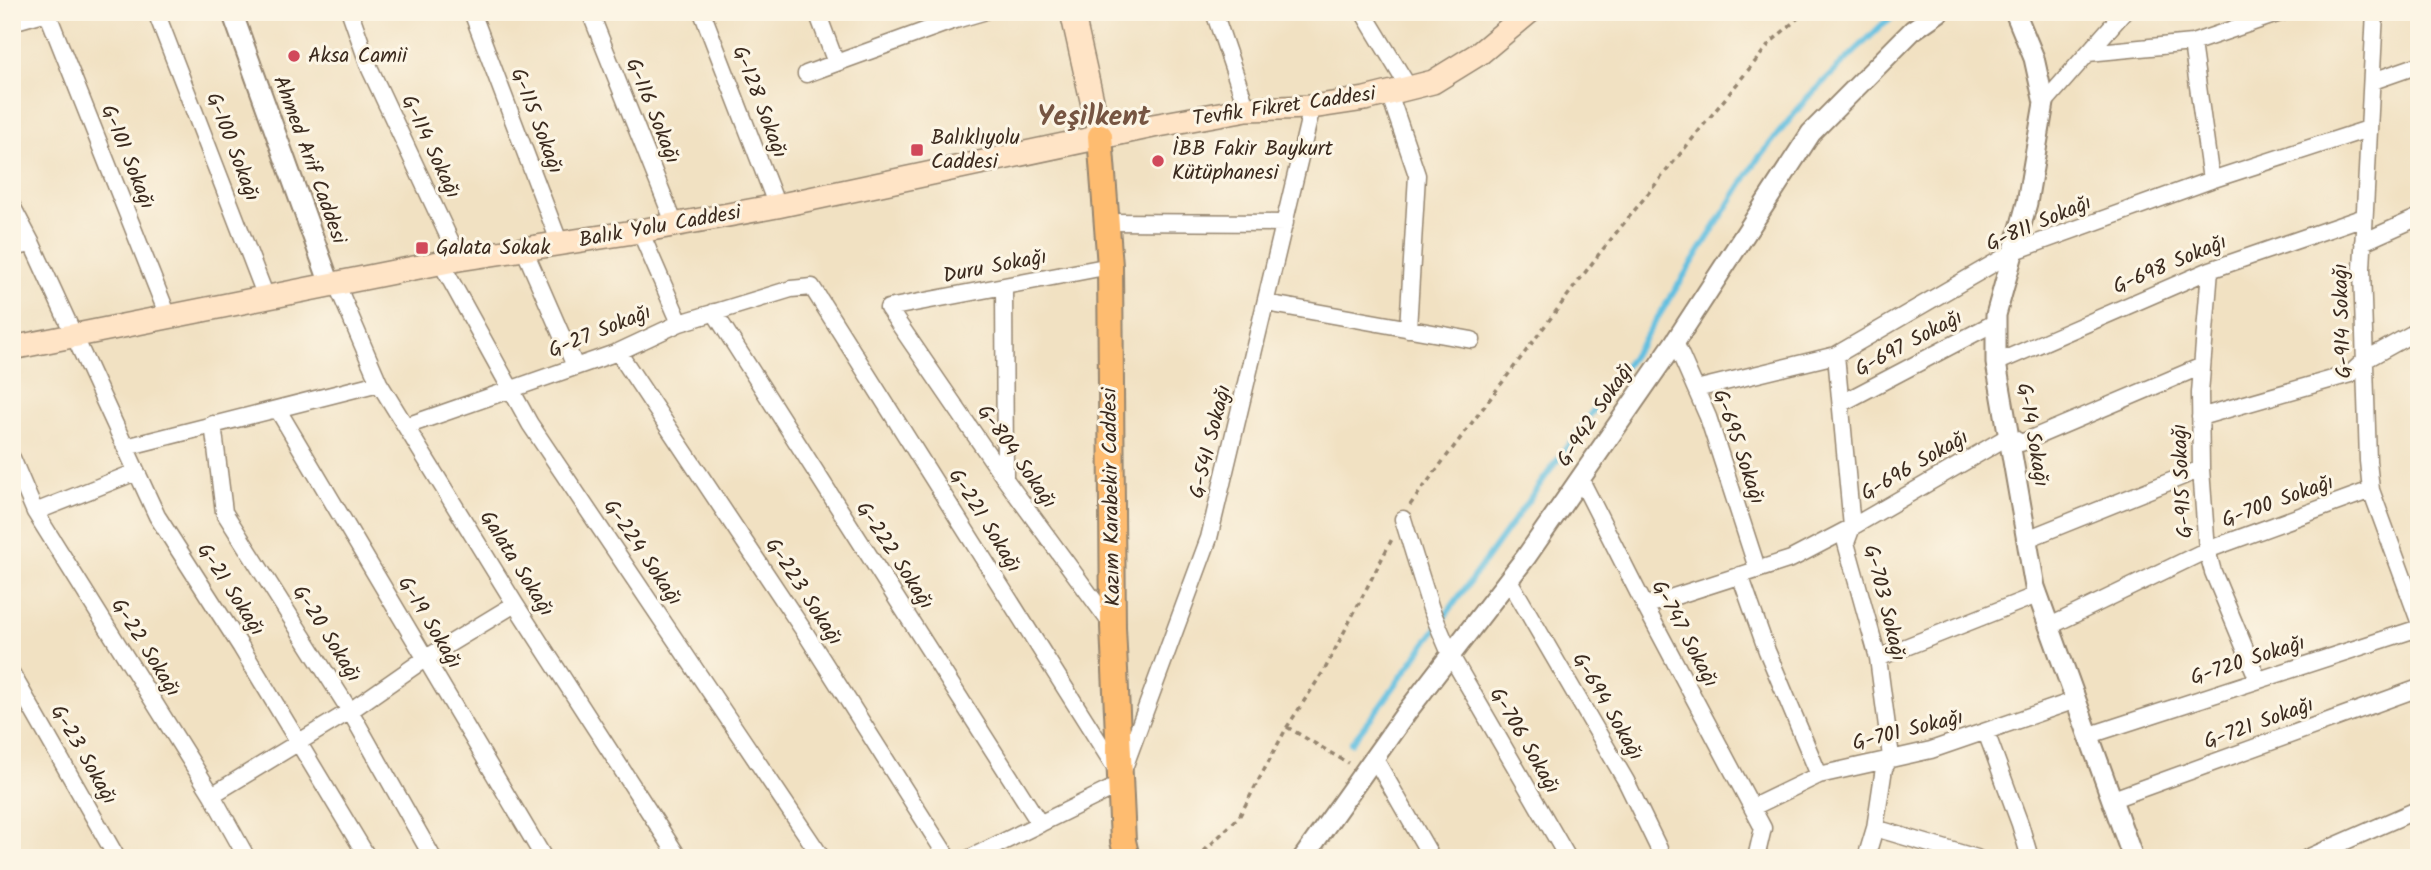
<svg xmlns="http://www.w3.org/2000/svg" width="2431" height="870" font-family="Kalam,sans-serif">
<rect width="100%" height="100%" fill="#fcf5e5"/>
<filter id="ink" filterUnits="userSpaceOnUse"><feTurbulence type="fractalNoise" baseFrequency=".0143" numOctaves="2"/><feDisplacementMap in="SourceGraphic" scale="14" xChannelSelector="R" yChannelSelector="G"/><feConvolveMatrix kernelMatrix="1 2 1 2 8 2 1 2 1" color-interpolation-filters="sRGB"/></filter>
<filter id="wash" filterUnits="userSpaceOnUse"><feTurbulence type="fractalNoise" baseFrequency=".00686" numOctaves="4" result="noise"/><feDisplacementMap in="SourceGraphic" scale="28" xChannelSelector="R" yChannelSelector="G"/><feGaussianBlur stdDeviation="1.57" result="paint"/><feColorMatrix in="noise" values="0 0 0 0 0 0 0 0 0 0 0 0 0 0 0 0 0 1.4 0 .05"/><feComposite in="paint" operator="in"/></filter>
<g filter="url(#wash)">
<rect width="100%" height="100%" fill="#f1e1c2"/>
<g fill="none" stroke-linecap="round" stroke-linejoin="round">
<!-- stream -->
<path stroke="#62bfe0" stroke-width="6" d="M1351,743l30,-38 260,-361 116,-184 50,-62 77,-75 17,-11"/>
</g>
</g>
<g filter="url(#ink)">
<g fill="none" stroke-linecap="round" stroke-linejoin="round">
<defs>
<path id="minor" d="M156,12l110,285
M350,12l20,57 89,190
M472,12l88,232
M590,12l85,213
M702,12l75,194
M817,12l19,51
M1214,12l33,97
M1363,12l46,76
M2375,12l-13,257 6,192 3,29 48,131
M12,22l35,-10 121,304
M2192,43l19,137
M2088,53l104,-10 91,-31
M806,74l146,-53 31,-9
M2373,81l46,-16
M1389,93l28,82 -9,154
M2044,103l80,-91
M12,206l20,38 125,272 84,131 127,211
M1107,222l178,1
M640,231l40,92
M2363,242l56,-25
M12,248l20,-4
M524,249l51,117
M441,263l89,161 292,434
M1110,266l-222,42 117,171 107,146
M2210,270l-10,123 1,76 6,81 6,22 45,108
M336,283l43,100 136,221 164,254
M1004,287l1,192
M1266,303l206,37
M714,312l326,512
M1675,342l33,75 49,151
M618,352l188,282 142,224
M1836,355l16,172 -6,16 32,115 13,99 -7,11 -9,60 -9,30
M1996,363l214,-93 154,-53
M1696,389l140,-34 179,-104 196,-71 157,-51
M1842,403l154,-81
M278,410l266,448
M2200,417l150,-43 15,-14 54,-30
M213,424l11,88 126,199 83,147
M406,426l212,-74 62,-29 111,-34 21,-2 306,485
M126,447l253,-64
M12,458l23,54 177,283 35,63
M1580,478l65,128 118,222 -7,30
M35,512l101,-40
M1403,519l28,90 20,47 117,202
M2027,539l174,-70
M1740,575l27,76 52,124
M1509,580l117,201 33,68 -2,9
M1645,606l146,-47 61,-32 157,-91 12,7 181,-77
M2048,627l159,-77 164,-60
M1878,658l159,-63
M12,674l105,184
M1986,732l34,92 10,34
M2090,735l329,-107
M1375,759l57,99
M1124,768l85,-230 103,-431
M212,795l138,-84 76,-53 89,-54
M2113,799l306,-111
M1753,807l66,-32 112,-25 145,-50
M1875,828l102,30
M970,858l151,-74
M2307,858l112,-49"/>
<path id="tertiary" d="M232,12l98,272
M2015,12l19,46 10,45 -17,100 -31,112v48l39,224 98,271
M1303,858l103,-145 120,-156 149,-215 136,-209 102,-103 26,-18"/>
<path id="secondary" d="M1072,12l28,124
M12,348l447,-89 181,-28 137,-25 376,-80 94,-17 65,-2 53,-8 68,-17 47,-29 49,-41"/>
<path id="primary" d="M1100,136l10,130 3,361 10,214 4,17"/>
</defs>
<!-- minor casing -->
<use href="#minor" stroke="#968670" stroke-width="19"/>
<!-- tertiary casing -->
<use href="#tertiary" stroke="#968670" stroke-width="23"/>
<!-- secondary casing -->
<use href="#secondary" stroke="#968670" stroke-width="26"/>
<!-- primary casing -->
<use href="#primary" stroke="#968670" stroke-width="28"/>
<!-- path -->
<path stroke="#968670" stroke-width="3.5" stroke-dasharray="5 5" stroke-linecap="butt" d="M1410,505l189,-251 172,-212 34,-30
M1287,727l61,36
M1197,858l42,-41 48,-90 38,-58 67,-130"/>
<!-- minor -->
<use href="#minor" stroke="#fff" stroke-width="16"/>
<!-- tertiary -->
<use href="#tertiary" stroke="#fff" stroke-width="19"/>
<!-- secondary -->
<use href="#secondary" stroke="#ffe4c6" stroke-width="23"/>
<!-- primary -->
<use href="#primary" stroke="#febc70" stroke-width="24"/>
</g>
</g>
<!-- markers -->
<g fill="#d1495b" stroke="#fcf5e5" stroke-width="2.5">
<circle cx="294" cy="56" r="7"/>
<rect x="910" y="143" width="14" height="14" rx="3.5"/>
<circle cx="1158" cy="161" r="7"/>
<rect x="415" y="241" width="14" height="14" rx="3.5"/>
</g>
<g text-anchor="middle" dominant-baseline="central" stroke-width="6" stroke-linejoin="round" paint-order="stroke">
<!-- poi labels -->
<g font-size="21" fill="#3b2a1e" stroke="#fcf5e5" text-anchor="start">
<text x="308" y="56">Aksa Camii</text>
<text x="931" y="138">Balıklıyolu<tspan x="931" dy="24">Caddesi</tspan></text>
<text x="1172" y="149">İBB Fakir Baykurt<tspan x="1172" dy="24">Kütüphanesi</tspan></text>
<text x="436" y="248">Galata Sokak</text>
</g>
<!-- street labels -->
<g font-size="21" fill="#3b2a1e" stroke="#fcf5e5">
<text transform="translate(759 102) rotate(69)">G-128 Sokağı</text>
<text transform="translate(1284 107) rotate(-8)">Tevfik Fikret Caddesi</text>
<text transform="translate(652 111) rotate(68)">G-116 Sokağı</text>
<text transform="translate(536 121) rotate(69)">G-115 Sokağı</text>
<text transform="translate(232 147) rotate(69)">G-100 Sokağı</text>
<text transform="translate(430 147) rotate(65)">G-114 Sokağı</text>
<text transform="translate(127 157) rotate(68)">G-101 Sokağı</text>
<text transform="translate(309 160) rotate(70)">Ahmed Arif Caddesi</text>
<text transform="translate(2039 224) rotate(-23)">G-811 Sokağı</text>
<text transform="translate(660 227) rotate(-10)">Balık Yolu Caddesi</text>
<text transform="translate(2170 265) rotate(-23)">G-698 Sokağı</text>
<text transform="translate(995 267) rotate(-11)">Duru Sokağı</text>
<text transform="translate(2343 321) rotate(-92)">G-914 Sokağı</text>
<text transform="translate(600 332) rotate(-22)">G-27 Sokağı</text>
<text transform="translate(1909 344) rotate(-28)">G-697 Sokağı</text>
<text transform="translate(1596 415) rotate(-56)">G-942 Sokağı</text>
<text transform="translate(2032 435) rotate(80)">G-14 Sokağı</text>
<text transform="translate(1211 442) rotate(-76)">G-541 Sokağı</text>
<text transform="translate(1738 447) rotate(71)">G-695 Sokağı</text>
<text transform="translate(1016 457) rotate(55)">G-804 Sokağı</text>
<text transform="translate(1915 466) rotate(-30)">G-696 Sokağı</text>
<text transform="translate(2183 481) rotate(-93)">G-915 Sokağı</text>
<text transform="translate(1112 497) rotate(-91)">Kazım Karabekir Caddesi</text>
<text transform="translate(2278 502) rotate(-20)">G-700 Sokağı</text>
<text transform="translate(984 521) rotate(58)">G-221 Sokağı</text>
<text transform="translate(642 553) rotate(56)">G-224 Sokağı</text>
<text transform="translate(894 556) rotate(57)">G-222 Sokağı</text>
<text transform="translate(516 564) rotate(58)">Galata Sokağı</text>
<text transform="translate(230 590) rotate(57)">G-21 Sokağı</text>
<text transform="translate(803 592) rotate(57)">G-223 Sokağı</text>
<text transform="translate(1884 603) rotate(76)">G-703 Sokağı</text>
<text transform="translate(429 623) rotate(59)">G-19 Sokağı</text>
<text transform="translate(326 634) rotate(58)">G-20 Sokağı</text>
<text transform="translate(1684 634) rotate(62)">G-747 Sokağı</text>
<text transform="translate(145 648) rotate(58)">G-22 Sokağı</text>
<text transform="translate(2248 661) rotate(-18)">G-720 Sokağı</text>
<text transform="translate(1607 707) rotate(60)">G-694 Sokağı</text>
<text transform="translate(2259 724) rotate(-20)">G-721 Sokağı</text>
<text transform="translate(1908 731) rotate(-14)">G-701 Sokağı</text>
<text transform="translate(1524 741) rotate(60)">G-706 Sokağı</text>
<text transform="translate(83 755) rotate(60)">G-23 Sokağı</text>
</g>
<!-- district labels -->
<g font-size="28" font-weight="bold" fill="#765542" stroke="#fcf5e5">
<text x="1094" y="117">Yeşilkent</text>
</g>
</g>
<!-- margin -->
<rect width="2431" height="870" fill="none" stroke="#fcf5e5" stroke-width="42"/>
</svg>
